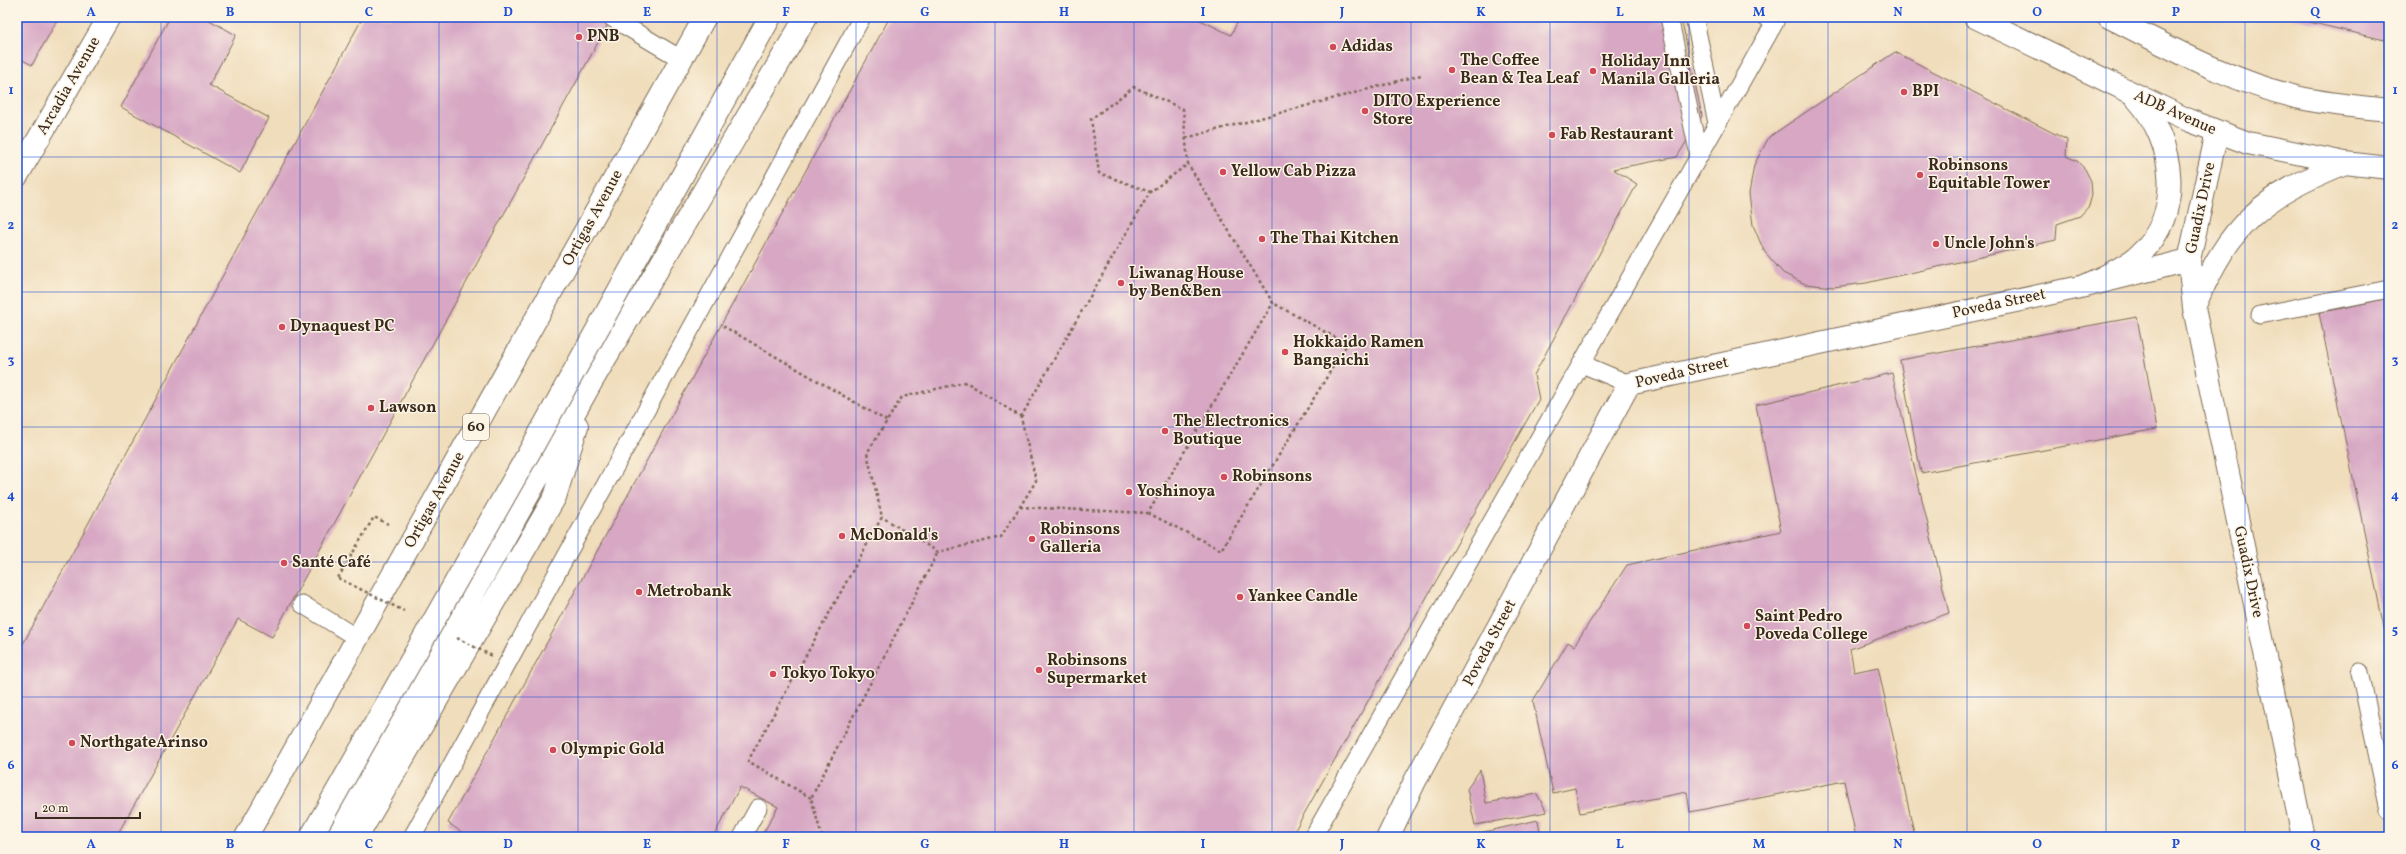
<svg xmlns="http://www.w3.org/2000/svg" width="2406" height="854" font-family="Vollkorn,serif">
<rect width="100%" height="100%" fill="#fcf5e5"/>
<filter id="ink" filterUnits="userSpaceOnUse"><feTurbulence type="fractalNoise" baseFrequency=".025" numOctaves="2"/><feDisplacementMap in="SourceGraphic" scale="8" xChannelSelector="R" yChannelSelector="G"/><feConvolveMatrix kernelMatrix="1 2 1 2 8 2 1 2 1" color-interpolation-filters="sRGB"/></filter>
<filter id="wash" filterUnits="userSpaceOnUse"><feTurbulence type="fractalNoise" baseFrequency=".012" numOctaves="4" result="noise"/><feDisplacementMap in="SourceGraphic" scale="16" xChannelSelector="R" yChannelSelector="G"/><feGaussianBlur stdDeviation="0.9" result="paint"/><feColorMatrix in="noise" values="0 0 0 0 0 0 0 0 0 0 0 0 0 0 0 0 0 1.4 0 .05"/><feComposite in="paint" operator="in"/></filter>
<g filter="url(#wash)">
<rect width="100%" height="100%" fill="#f0ddbb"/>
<g id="blocks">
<!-- building -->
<path fill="#d7a7c4" d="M17,17h42l-27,48 -15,-8z
M170,17h34l32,18 -27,50 60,33 -29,55 -119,-66z
M363,17h249l-340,620 -34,-18 -122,218h-99v-182z
M890,17h304l37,18 9,-18h441l21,99 -25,41 -64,12 24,15 -103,191 5,24 -248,438h-530l17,-30 -38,-20 -27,50h-244l-21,-14z
M2292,17h97v24l-97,-23z
M1895,52l172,88 -1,16 11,5 8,8 6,12 1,14 -3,11 -9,10 -23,8 -1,16 -190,43 -33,4 -28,-3 -22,-11 -19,-22 -11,-26 -4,-31 5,-29 15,-28z
M2389,298v349h-1l-69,-334z
M2137,317l20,112 -236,44 -21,-113z
M1892,373l57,240 -99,36 4,23 24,-5 37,170h-59l-12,-56 -154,31 -3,-20 -107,21 -5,-25 -22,5 -20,-92 35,-59 6,4 53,-81 154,-34 -25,-126z
M1480,770l6,33 51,-9 10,18 -72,13 -8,-36z
M1538,820l3,17h-61l-1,-4z"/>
</g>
</g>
<g filter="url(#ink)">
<use href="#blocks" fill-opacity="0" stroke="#7a6955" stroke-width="1"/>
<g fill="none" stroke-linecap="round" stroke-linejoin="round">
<defs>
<path id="lane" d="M1669,17l30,138
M1694,17l23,106
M612,18l69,41
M2260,315l129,-26
M1582,364l47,20
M302,604l55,34
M2360,672l29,138
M412,837l450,-820
M742,837l16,-29
M1313,837l462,-815 -9,-5"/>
<path id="street" d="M17,176l92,-159
M1388,837l27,-56 214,-397 456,-98 104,-26"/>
<path id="secondary" d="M1975,17l213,103 60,23 97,20 44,5
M2109,17c60,30 121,64 187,80 30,7 62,10 93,13
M2217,132l-28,128 5,48 109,529
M2085,286c18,-9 38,-17 53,-30 47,-42 37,-115 -1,-157
M2194,307c37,-85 66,-109 151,-144"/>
<path id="primary" d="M246,837l459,-820
M337,837l255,-456 214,-364
M357,837l198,-340 22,-71"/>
</defs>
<!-- lane casing -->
<use href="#lane" stroke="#7a6955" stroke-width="19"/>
<!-- street casing -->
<use href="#street" stroke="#7a6955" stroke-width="24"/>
<!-- secondary casing -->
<use href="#secondary" stroke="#7a6955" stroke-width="24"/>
<!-- primary casing -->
<use href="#primary" stroke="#7a6955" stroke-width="24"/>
<!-- path -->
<path stroke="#7a6955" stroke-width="2.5" stroke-dasharray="3 3" stroke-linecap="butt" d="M1186,138l235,-63
M723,326l164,95
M1021,417l129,-225 38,-28 -5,-55 -49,-22 -43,32 8,54 51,19
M1020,507l128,6 125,-210 -85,-139
M1148,513l73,37 126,-206 -74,-41
M338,578l36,-61 14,7
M811,798l-63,-37 134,-244 -15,-64 35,-56 64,-15 55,35 15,64 -35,56 -63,15 -56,-35
M822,837l-11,-39 127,-246"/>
<!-- lane -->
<use href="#lane" stroke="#fff" stroke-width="17"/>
<!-- street -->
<use href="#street" stroke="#fff" stroke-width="22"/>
<!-- secondary -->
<use href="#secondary" stroke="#fff" stroke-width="22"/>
<!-- primary -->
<use href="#primary" stroke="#fff" stroke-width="22"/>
<defs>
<path id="highway-bridge" d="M311,837l224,-395 235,-425"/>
</defs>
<!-- highway-bridge casing -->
<use href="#highway-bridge" stroke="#7a6955" stroke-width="24" stroke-linecap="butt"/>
<!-- path-bridge -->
<path stroke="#7a6955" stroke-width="2.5" stroke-dasharray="3 3" stroke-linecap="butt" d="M338,578l66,33
M457,638l35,18"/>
<!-- highway-bridge -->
<use href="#highway-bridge" stroke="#fff" stroke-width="22"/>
</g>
</g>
<!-- grid -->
<path fill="none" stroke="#1d4ed8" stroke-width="1" stroke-opacity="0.55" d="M161,17v820M300,17v820M439,17v820M578,17v820M717,17v820M856,17v820M995,17v820M1134,17v820M1272,17v820M1411,17v820M1550,17v820M1689,17v820M1828,17v820M1967,17v820M2106,17v820M2245,17v820M17,157h2372M17,292h2372M17,427h2372M17,562h2372M17,697h2372"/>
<!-- markers -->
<g fill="#d1495b" stroke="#fcf5e5" stroke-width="1.5">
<circle cx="579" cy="37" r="4"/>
<circle cx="1333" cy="47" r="4"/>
<circle cx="1452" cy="70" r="4"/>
<circle cx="1593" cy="71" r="4"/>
<circle cx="1904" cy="92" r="4"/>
<circle cx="1365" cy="111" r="4"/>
<circle cx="1552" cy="135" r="4"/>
<circle cx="1223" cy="172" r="4"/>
<circle cx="1920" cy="175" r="4"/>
<circle cx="1262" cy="239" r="4"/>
<circle cx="1936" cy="244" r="4"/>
<circle cx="1121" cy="283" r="4"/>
<circle cx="282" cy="327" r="4"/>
<circle cx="1285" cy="352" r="4"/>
<circle cx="371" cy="408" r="4"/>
<circle cx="1165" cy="431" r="4"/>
<circle cx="1224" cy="477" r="4"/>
<circle cx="1129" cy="492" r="4"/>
<circle cx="842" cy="536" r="4"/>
<circle cx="1032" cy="539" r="4"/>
<circle cx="284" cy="563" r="4"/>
<circle cx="639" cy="592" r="4"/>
<circle cx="1240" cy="597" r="4"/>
<circle cx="1747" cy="626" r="4"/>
<circle cx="1039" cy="670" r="4"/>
<circle cx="773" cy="674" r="4"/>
<circle cx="72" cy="743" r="4"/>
<circle cx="553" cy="750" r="4"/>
</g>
<g text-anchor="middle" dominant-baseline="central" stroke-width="3" stroke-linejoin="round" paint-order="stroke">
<!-- shield labels -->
<rect fill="#fcf5e5" stroke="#75675a" stroke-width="1" x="463" y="414" width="26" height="26" rx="3"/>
<g font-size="15" font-weight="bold" fill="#3b2a1e">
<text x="476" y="427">60</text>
</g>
<!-- poi labels -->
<g font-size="16" font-weight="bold" fill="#3b2a1e" stroke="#fcf5e5" text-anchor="start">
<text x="587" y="37">PNB</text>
<text x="1341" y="47">Adidas</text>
<text x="1460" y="61">The Coffee<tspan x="1460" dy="18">Bean &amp; Tea Leaf</tspan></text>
<text x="1601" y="62">Holiday Inn<tspan x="1601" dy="18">Manila Galleria</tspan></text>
<text x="1912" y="92">BPI</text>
<text x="1373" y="102">DITO Experience<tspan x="1373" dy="18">Store</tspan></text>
<text x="1560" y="135">Fab Restaurant</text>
<text x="1928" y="166">Robinsons<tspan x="1928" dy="18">Equitable Tower</tspan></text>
<text x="1231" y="172">Yellow Cab Pizza</text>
<text x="1270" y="239">The Thai Kitchen</text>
<text x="1944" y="244">Uncle John's</text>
<text x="1129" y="274">Liwanag House<tspan x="1129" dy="18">by Ben&amp;Ben</tspan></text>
<text x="290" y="327">Dynaquest PC</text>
<text x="1293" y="343">Hokkaido Ramen<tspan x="1293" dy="18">Bangaichi</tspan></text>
<text x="379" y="408">Lawson</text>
<text x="1173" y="422">The Electronics<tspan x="1173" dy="18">Boutique</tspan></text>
<text x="1232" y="477">Robinsons</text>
<text x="1137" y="492">Yoshinoya</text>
<text x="1040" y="530">Robinsons<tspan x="1040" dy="18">Galleria</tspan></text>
<text x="850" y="536">McDonald's</text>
<text x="292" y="563">Santé Café</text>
<text x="647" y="592">Metrobank</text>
<text x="1248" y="597">Yankee Candle</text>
<text x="1755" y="617">Saint Pedro<tspan x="1755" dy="18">Poveda College</tspan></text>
<text x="1047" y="661">Robinsons<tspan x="1047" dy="18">Supermarket</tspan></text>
<text x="781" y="674">Tokyo Tokyo</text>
<text x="80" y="743">NorthgateArinso</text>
<text x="561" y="750">Olympic Gold</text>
</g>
<!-- street labels -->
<g font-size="16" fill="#3b2a1e" stroke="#fcf5e5">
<text transform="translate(69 86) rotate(-60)">Arcadia Avenue</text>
<text transform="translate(2175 113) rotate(24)">ADB Avenue</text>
<text transform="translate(2201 208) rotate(-78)">Guadix Drive</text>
<text transform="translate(593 218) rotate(-61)">Ortigas Avenue</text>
<text transform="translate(1999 304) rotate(-12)">Poveda Street</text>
<text transform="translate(1682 373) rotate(-13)">Poveda Street</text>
<text transform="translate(435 500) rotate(-61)">Ortigas Avenue</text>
<text transform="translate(2248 572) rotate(78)">Guadix Drive</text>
<text transform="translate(1490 643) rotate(-62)">Poveda Street</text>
</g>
</g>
<!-- margin -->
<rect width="2406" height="854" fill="none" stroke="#fcf5e5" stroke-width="44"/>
<!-- scale -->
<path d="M36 812v6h104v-6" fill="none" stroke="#3b2a1e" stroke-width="2"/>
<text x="42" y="812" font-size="12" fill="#3b2a1e" stroke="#fcf5e5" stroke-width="3" paint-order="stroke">20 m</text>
<rect x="22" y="22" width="2362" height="810" fill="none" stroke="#1d4ed8" stroke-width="1.5"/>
<g font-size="13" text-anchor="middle" font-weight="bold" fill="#1d4ed8">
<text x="91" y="16">A</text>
<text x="230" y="16">B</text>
<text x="369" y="16">C</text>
<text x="508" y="16">D</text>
<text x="647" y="16">E</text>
<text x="786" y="16">F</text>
<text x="925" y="16">G</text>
<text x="1064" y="16">H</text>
<text x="1203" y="16">I</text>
<text x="1342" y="16">J</text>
<text x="1481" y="16">K</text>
<text x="1620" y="16">L</text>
<text x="1759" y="16">M</text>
<text x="1898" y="16">N</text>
<text x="2037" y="16">O</text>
<text x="2176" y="16">P</text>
<text x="2315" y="16">Q</text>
<text x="11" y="94">1</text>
<text x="2395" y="94">1</text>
<text x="11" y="229">2</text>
<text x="2395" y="229">2</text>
<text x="11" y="364">3</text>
<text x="2395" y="364">3</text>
<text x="11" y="499">4</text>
<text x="2395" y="499">4</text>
<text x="11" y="634">5</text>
<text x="2395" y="634">5</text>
<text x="11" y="769">6</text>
<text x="2395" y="769">6</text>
<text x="91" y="848">A</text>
<text x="230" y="848">B</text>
<text x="369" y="848">C</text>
<text x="508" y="848">D</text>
<text x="647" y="848">E</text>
<text x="786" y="848">F</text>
<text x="925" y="848">G</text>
<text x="1064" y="848">H</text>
<text x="1203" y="848">I</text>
<text x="1342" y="848">J</text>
<text x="1481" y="848">K</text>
<text x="1620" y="848">L</text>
<text x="1759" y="848">M</text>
<text x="1898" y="848">N</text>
<text x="2037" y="848">O</text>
<text x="2176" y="848">P</text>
<text x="2315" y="848">Q</text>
</g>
</svg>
